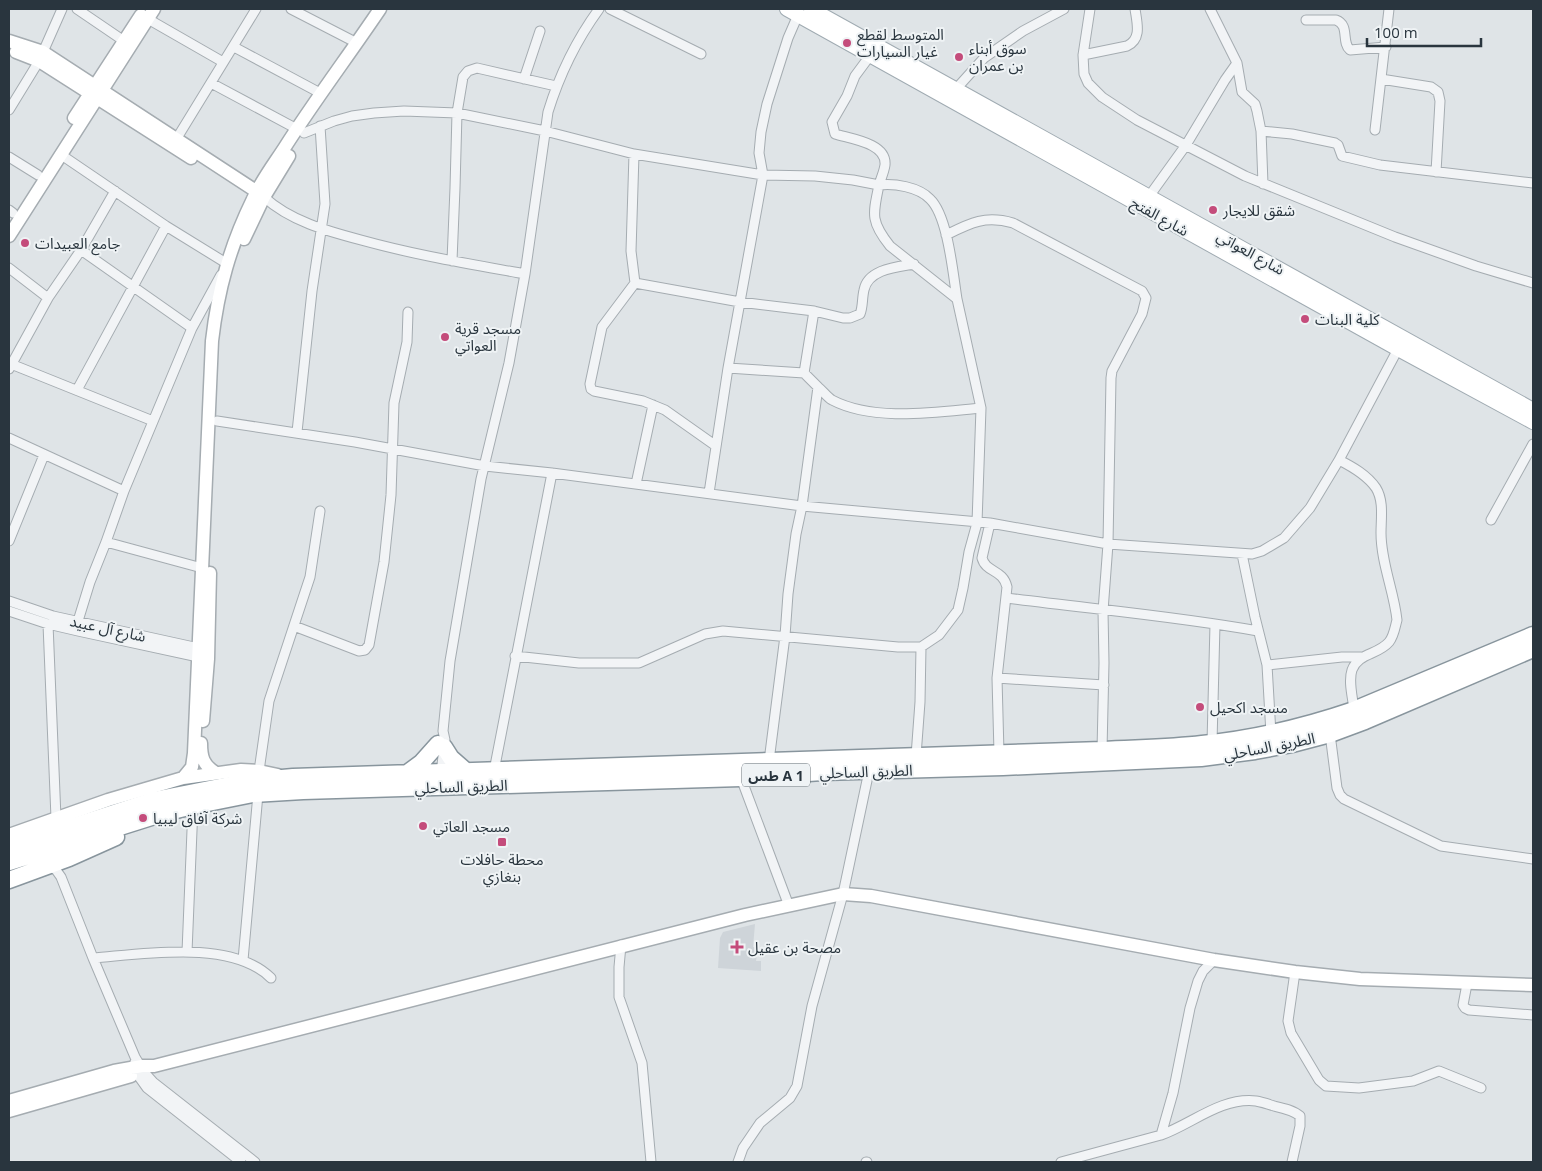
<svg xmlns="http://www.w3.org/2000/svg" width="1542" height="1171" font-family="'Open Sans','Noto Sans Arabic',sans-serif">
<rect width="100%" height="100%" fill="#dfe4e7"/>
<!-- built -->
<path fill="#ced4d9" d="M755,924l-2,23 5,1 -2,13h5v10l-43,-3 2,-30 3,-6z"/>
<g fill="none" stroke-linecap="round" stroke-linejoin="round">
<defs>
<path id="street" d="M77,9l47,32
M291,9l66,34
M610,9l91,45
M1135,9c2,14 7,30 -8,37l-44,9 1,19 4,9 14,14 35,23 108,56 150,61 81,29 57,17
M1210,9l27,54 5,29 13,12 2,7 4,20 2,53
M148,19l75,43
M1306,20h30c14,5 5,22 14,30l36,-3
M234,47l88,47
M43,52l19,-43
M872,53l-17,23 -8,20 -15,26 3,12c16,5 52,9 50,31 -1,7 -4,13 -6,20 15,-2 40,2 51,14 18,17 23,75 27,100
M1083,55l7,-46
M524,79l16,-48
M1381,79l50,8 7,5 2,9 -4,71
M211,83l86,46
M956,89l28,-31 39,-27 41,-22
M9,110l30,-49
M1375,130l14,-121
M1261,131l31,3 43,9 3,2 4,11 38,9 153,18
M304,133l30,-12 18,-5 22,-3 30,-2 53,2 88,18 89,23 129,21 52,1 38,4 26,5c-6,29 -9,36 11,61l67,53 24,109 -4,115 -8,29 -6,36 -5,22 -19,25 -18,12h-23l-175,-16 -18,3 -66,29h-60l-64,-7
M177,138l79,-129
M60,154l106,72 60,37
M634,154l-3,97 4,32 -33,44 -12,57 1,5 3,2 49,10 22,9 51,36
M9,157l29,18
M1150,195l36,-50 39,-65 12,-17
M264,197c26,24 63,34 97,43 54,15 109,24 164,34
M9,210l4,3
M946,235c24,-12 39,-20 67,-12l129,68 4,7 -4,16 -30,57 -1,7 -3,166 -5,67 1,52 -2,87
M81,250l111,78
M452,261l3,-73 2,-75 6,-36 5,-6 9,-3 79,18
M9,268l39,30
M635,283l105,19 74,9 29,7h7l10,-4c3,-7 2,-16 4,-24 4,-21 33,-23 50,-26
M11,364l142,57
M728,368l76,5
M9,369l39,-71 33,-48 34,-59
M818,387c5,4 9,10 14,13 42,22 104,12 149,8
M77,390l89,-164
M217,421l138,21 130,24 67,7 250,33 188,17 118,21 144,10 10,-3 22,-13 26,-30 29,-48 59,-111
M297,432l15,-141 13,-87 -5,-78
M9,438l115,53
M1339,460c14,7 28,15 37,28 8,13 5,30 5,45 0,30 13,58 16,87 -2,7 -3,16 -8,22 -11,13 -31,11 -37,28 -4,12 1,28 2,40
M636,484l17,-79
M709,493l19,-125 35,-193 -4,-22 2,-21 6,-28 21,-66 10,-23
M1491,520l42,-76
M990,523l-8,35c4,15 21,11 25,29l-10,91 2,75
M9,541l35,-86
M106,542l96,26
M1242,554l13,63 12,48 4,69
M1007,598c84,11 168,18 251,33
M9,601l44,15 150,33
M9,611l39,13 30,7 125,27
M78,621l12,-39 16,-40 18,-51 68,-163 29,-53
M48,624l8,194
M294,626l65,25 6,-1 4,-5 15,-83 7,-67 3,-92 13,-61 1,-30
M1267,665l75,-8h19
M997,678l107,7
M1330,734l7,54 3,7 4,4 97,47 92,13
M1212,743l3,-119
M916,756l4,-54 1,-55
M769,761l16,-125 3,-42 8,-60 6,-28 16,-119 -14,-14 10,-62
M259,771l10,-70 41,-124 10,-66
M494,771l58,-298
M441,773l4,-33 -2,-9 7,-70 31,-182 28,-116 16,-89 23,-162c12,-39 27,-70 51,-103
M741,778l48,128
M49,865l7,5 5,7 32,81 42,99 9,15 9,10 102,80
M621,945l-2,22v30l23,66 9,99
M187,952l6,-146
M93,958c51,-4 139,-19 178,20
M243,960l15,-166
M1295,972l-7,49 3,12 28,47 7,6 33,2 54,-7 26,-10 42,17
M1467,984l-4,21 2,3 4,2 64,5
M135,1062l2,12 10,14 94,74
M1161,1135c31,-11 60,-38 95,-34 6,1 12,3 18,5 9,2 19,4 26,10v10l-8,36
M738,1162l5,-14 17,-25 30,-25 7,-12 15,-80 31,-112 26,-123
M866,1162h1
M1061,1162l100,-27 12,-42 17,-85 8,-27 5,-10 11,-11"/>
<path id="secondary" d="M9,41l34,11 219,143
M16,52l23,9 152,97
M74,118l67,-103
M9,236l145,-227
M244,239l20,-42 25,-41
M203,721l5,-62 2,-86
M201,743c0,14 2,22 15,30
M183,778l9,-11 2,-14 18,-412c6,-52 18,-95 41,-142 8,-18 21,-35 32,-52 30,-47 64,-92 95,-138
M9,835l99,-35 75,-22 58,-8 18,1 19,4
M9,1101l105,-30 28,-5h12l591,-151 98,-21 28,2 343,64 81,12 65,7 173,6
M9,1111l122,-35"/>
<path id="primary" d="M787,9l611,340 135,73
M811,9l722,401"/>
<path id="highway" d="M444,747l7,11 16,14
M406,774l15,-11 17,-19
M9,847l145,-47 96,-19 43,-4 809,-27c33,-2 67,-2 100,-6 52,-5 102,-17 152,-34l179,-75
M9,862l155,-49 29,-7 60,-12 50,-3 438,-13 81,-6 181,-5 198,-9 54,-7 37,-7 38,-10 35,-13 168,-72
M9,880l60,-22 47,-21"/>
</defs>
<!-- street casing -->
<use href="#street" stroke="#a5acb1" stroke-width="11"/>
<!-- secondary casing -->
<use href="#secondary" stroke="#a5acb1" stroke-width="15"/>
<!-- primary casing -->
<use href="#primary" stroke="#a0abb2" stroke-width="16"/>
<!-- highway casing -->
<use href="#highway" stroke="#88959d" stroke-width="19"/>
<!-- street -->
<use href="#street" stroke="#f2f4f6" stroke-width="9"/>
<!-- secondary -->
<use href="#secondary" stroke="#fff" stroke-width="12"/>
<!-- primary -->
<use href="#primary" stroke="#fff" stroke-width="14"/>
<!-- highway -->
<use href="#highway" stroke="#fff" stroke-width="16"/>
</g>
<!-- markers -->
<g fill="#c44c7b" stroke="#eff3f5" stroke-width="2">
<circle cx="847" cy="43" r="5"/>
<circle cx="959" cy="57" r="5"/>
<circle cx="1213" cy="210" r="5"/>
<circle cx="25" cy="243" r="5"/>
<circle cx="1305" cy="319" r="5"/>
<circle cx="445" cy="337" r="5"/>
<circle cx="1200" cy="707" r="5"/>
<circle cx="143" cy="818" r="5"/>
<circle cx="423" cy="826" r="5"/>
<rect x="497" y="837" width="10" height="10" rx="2.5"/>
<path d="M734.5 939.5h5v5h5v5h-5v5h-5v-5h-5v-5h5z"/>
</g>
<g text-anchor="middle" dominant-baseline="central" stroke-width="4" stroke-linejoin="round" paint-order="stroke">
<!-- shield labels -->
<rect fill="#eff3f5" stroke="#646e75" stroke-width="1" x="742" y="763.5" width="68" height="23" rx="4"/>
<g font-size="14" font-weight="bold" fill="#29353e">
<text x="776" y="775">طس A 1</text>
</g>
<!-- poi labels -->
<g font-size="15" fill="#29353e" stroke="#eff3f5" text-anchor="start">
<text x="857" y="34">المتوسط لقطع<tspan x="857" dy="17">غيار السيارات</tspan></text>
<text x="969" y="48">سوق أبناء<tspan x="969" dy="17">بن عمران</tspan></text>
<text x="1223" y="210">شقق للايجار</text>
<text x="35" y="243">جامع العبيدات</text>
<text x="1315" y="319">كلية البنات</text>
<text x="455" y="328">مسجد قرية<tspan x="455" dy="17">العواتي</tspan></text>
<text x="1210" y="707">مسجد اكحيل</text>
<text x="153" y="818">شركة آفاق ليبيا</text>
<text x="433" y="826">مسجد العاتي</text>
<text x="502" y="859" text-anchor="middle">محطة حافلات<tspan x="502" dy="17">بنغازي</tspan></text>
<text x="748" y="947">مصحة بن عقيل</text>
</g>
<!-- street labels -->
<g font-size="15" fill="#29353e" stroke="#eff3f5">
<text transform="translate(1160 216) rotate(29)">شارع الفتح</text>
<text transform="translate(1251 252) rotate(29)">شارع العواتي</text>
<text transform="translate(108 628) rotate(12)">شارع آل عبيد</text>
<text transform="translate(1269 746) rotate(-11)">الطريق الساحلي</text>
<text transform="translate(866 771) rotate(-2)">الطريق الساحلي</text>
<text transform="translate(461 786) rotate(-2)">الطريق الساحلي</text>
</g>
</g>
<!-- border -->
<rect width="1542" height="1171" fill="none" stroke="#29353e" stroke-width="20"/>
<!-- scale -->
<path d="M1367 38v8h114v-8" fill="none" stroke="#29353e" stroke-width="2.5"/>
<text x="1374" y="38" font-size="15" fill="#29353e" stroke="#eff3f5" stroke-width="4" paint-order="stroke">100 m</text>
</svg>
